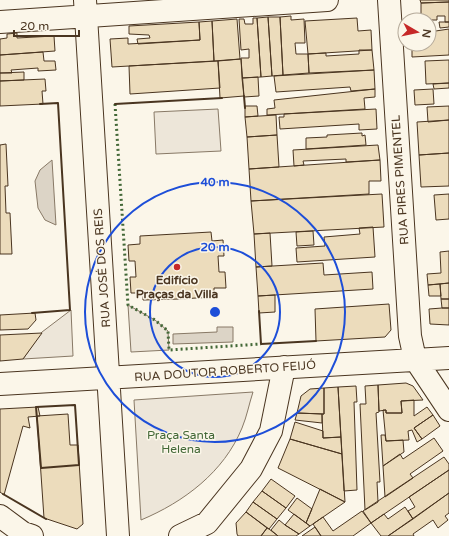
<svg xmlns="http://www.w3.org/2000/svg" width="449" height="536" font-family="'Varela Round',sans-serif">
<rect width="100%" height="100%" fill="#fbf6e9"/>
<!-- green -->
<path fill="#ede6d9" stroke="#887966" d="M218,109l3,42 -65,3 -2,-42z
M128,305l27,15 13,11 1,19 -38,2z
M71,310l2,46 -50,3 19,-27z
M253,392c-4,12 -6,24 -11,36 -18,44 -58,74 -101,92l-7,-120z"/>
<!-- water -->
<path fill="#dcd4c6" stroke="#887966" d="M52,160l4,65 -11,-5 -7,-12 -3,-27 5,-11z
M217,327h16v15l-60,2v-10l44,-2z"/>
<!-- building -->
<path fill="#ecdcbc" stroke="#4a3520" d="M420,0h29v2l-28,1z
M449,2v20h-4v-6h-8v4h-8v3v-3h-16v-4h8v-13z
M291,16v4l13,-1 1,24h-10l1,11h12l1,19 -26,2 -3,-58z
M268,17h12l3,58 -11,1z
M268,17l4,59 -11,1 -4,-59z
M253,18h4l4,59 -19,1 -1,-20h8v-9l-8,1 -2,-31h5l1,5h8z
M357,18l1,13 13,-1 1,20 -64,4 -3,-33z
M237,19l3,40 -26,2 -2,-40z
M212,21l2,40 -102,6 -2,-28 18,-1v6l72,-4 -1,-18z
M199,22l1,18 -62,4 -1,-5 13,-1 -1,-3 -20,-1v-8z
M439,22h10v5l-9,1z
M449,29v26l-37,2v-13h17v-12z
M17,33v5l37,-2 1,15 -55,4v-16l7,-1v-4z
M359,50h13l2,20 -65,3 -1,-19 18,-1v3l33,-2z
M43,52l1,9h11l1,9 -18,1v-3l-27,2 1,3h-12v-18z
M241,59l3,37 -24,2 -2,-37z
M449,60v23l-23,1 -1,-23z
M218,61l2,27 -90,6 -1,-28z
M374,70l1,19 -24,2 -1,-4 -74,5 -2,-16z
M24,72v8l-24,1v-8z
M258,77l1,19 -15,1 -2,-19z
M45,79l1,12h-4l1,13 -43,2v-25z
M449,83v5l-15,1 -1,-5z
M375,89v8l-11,1 1,11 -98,6v-6l8,-1 -1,-8z
M433,89l1,15 -19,1 -1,-15z
M245,106h12l1,10 -13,1z
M449,106v14l-21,2 -1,-15z
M376,109l1,20 -18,1v-6l-79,5 -1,-12h5v-3z
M276,115l1,20 -30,2 -2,-20z
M449,120v33l-30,2 -2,-33z
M362,133v3l3,-1 1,10 -60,4v-11l21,-1v-2z
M277,135l2,32 -30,2 -2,-32z
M6,144l2,42h-3l1,27h4l2,41h-12v-109z
M378,145l2,15 -34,2v-3l-43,2 1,4 -10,1 -1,-16z
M449,153v33l-28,1 -2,-32z
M380,160l1,21h-12v13l-118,7 -2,-32z
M382,194l2,33 -130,7 -3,-33z
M449,194v25l-13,1 -2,-25z
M373,227l2,30 -78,5 -1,-14 29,-2 -1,-9 36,-3 -1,-6z
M313,231l1,14 -17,1 -1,-14z
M211,232l1,9 11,-1 1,16h-6l1,16h6l1,16h-12v9l-35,2 -36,1v-7h-12l-1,-16h6l-1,-16h-6l-1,-16 12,-1v-8z
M270,233l2,33 -16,1 -2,-33z
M449,251v32l-21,2 -1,-11 14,-1 -1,-21z
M323,263l1,12 48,-3 1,17 -115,7 -2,-29z
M449,283v16h-8l-1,-15z
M440,284l1,12h-12l-1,-11z
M275,295v17l-16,1 -1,-17z
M441,299h8v9h-7z
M389,304l2,26 -6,7 -69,4 -1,-32z
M442,308h7v17l-19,-1 -1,-15z
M35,313l1,7 -8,9 -28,1v-15z
M42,333l-19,26 -23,2v-26z
M406,383l7,3 10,14 -22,1 1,12h-16v-3l-7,1 -1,-26z
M378,385l1,27 -3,1 4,69h-3l1,20 -13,8 -5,-106h6l-1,-18z
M356,386l1,16h-3l3,88 -13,1 -6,-104z
M338,387l3,50 -18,1 -1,-24h2v-26z
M324,388v26l-27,-1 4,-17 9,-7z
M414,400v16l13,-9 6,8 -19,13 8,11 -5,3 -5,-12 -4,1 1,9 -23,1 -3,-31h3v3h16l-1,-12z
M38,407l2,9 -12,1 2,11 -7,-2 -19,69 -4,-3v-83z
M297,413l25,1v9l-27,-3z
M68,414l2,31h8l5,79 -6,5 -33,-11 -7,-102z
M433,415l7,11 -18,13 -8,-11z
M295,422l28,9v7l18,-1 1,17 -52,-15z
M381,435h4l1,6 17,-1 1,12 -21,14z
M434,438l9,13 -33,23 3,4 -28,19 -2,-31 17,-12 3,5z
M290,439l52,15 3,48 -67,-34z
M444,457l5,7v6l-78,53 -8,-12z
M449,470v23l-36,26 -5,-8 7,-4 -6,-10z
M271,479l24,17 -9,12 -24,-17z
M320,489l25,13 -35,24 -4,-3z
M262,491l24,17 -9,11 -24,-17z
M449,493v20l-4,3 3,4 -10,8 -5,-8 -20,14 1,2h-26z
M297,498l15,11 -6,14 -18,-13z
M253,502l24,17 -8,10 -23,-17z
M405,507l8,12 -25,17h-7l-10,-13 13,-9 4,5z
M362,511l9,12 -18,13h-32l-8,-12 10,-7 10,14z
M246,512l21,16 -6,8h-23l-1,-2 -1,-11z
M294,514l16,12 -11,8 -14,-9z
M279,520l6,5 14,9 -3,2h-18l-7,-6z
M315,527l6,9h-19z
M267,528l2,1 9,7h-17z"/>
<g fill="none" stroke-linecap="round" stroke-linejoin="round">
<defs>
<path id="minor" d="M85,0l33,536
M389,0l21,336 5,23 34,51
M0,22l327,-22
M0,384l449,-26
M0,516l23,17 9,3
M180,536l27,-13 44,-54 20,-38 13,-64"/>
</defs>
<!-- minor casing -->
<use href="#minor" stroke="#4a3520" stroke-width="24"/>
<!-- minor -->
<use href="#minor" stroke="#fbf6e9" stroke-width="22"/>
<!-- hedge -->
<path stroke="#436837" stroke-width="3" stroke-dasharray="2 3" stroke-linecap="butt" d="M115,104l13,201 27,15 13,11 1,19 92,-6"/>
<!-- wall -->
<path stroke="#4a3520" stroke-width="2" d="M244,96l1,12
M115,104l107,-6
M259,311l2,33 55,-3
M32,313l38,-3 -12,-207 -18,1
M75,405l4,60 -38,3 -5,-61z
M3,494l43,25"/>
</g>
<!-- distance rings -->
<g fill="none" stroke="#1d4ed8" stroke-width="2">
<circle cx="215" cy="312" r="65"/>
<circle cx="215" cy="312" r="130"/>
</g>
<!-- markers -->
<circle fill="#c62828" stroke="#fbf6e9" stroke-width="1.5" cx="177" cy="267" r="4"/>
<g text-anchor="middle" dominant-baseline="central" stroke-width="3" stroke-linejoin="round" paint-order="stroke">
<!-- street labels -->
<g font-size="12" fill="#4a3520" stroke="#fbf6e9">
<text transform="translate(400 180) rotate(-94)">RUA PIRES PIMENTEL</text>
<text transform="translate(102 268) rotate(-94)">RUA JOSÉ DOS REIS</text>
<text transform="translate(225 371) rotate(-4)">RUA DOUTOR ROBERTO FEIJÓ</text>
</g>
<!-- poi labels -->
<g font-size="12" font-weight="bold" fill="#4a3520" stroke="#fbf6e9">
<text x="177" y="280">Edifício<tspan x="177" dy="14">Praças da Villa</tspan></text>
</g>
<!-- park labels -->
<g font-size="12" fill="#436837" stroke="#fbf6e9">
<text x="181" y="435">Praça Santa<tspan x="181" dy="14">Helena</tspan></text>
</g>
</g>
<circle cx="215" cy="312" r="6" fill="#1d4ed8" stroke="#fbf6e9" stroke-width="2"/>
<g font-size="12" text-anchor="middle" font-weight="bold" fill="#1d4ed8" stroke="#fbf6e9" stroke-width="3" stroke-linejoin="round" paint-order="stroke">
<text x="215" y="186">40 m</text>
<text x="215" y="251">20 m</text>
</g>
<!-- north arrow -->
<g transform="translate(417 32) rotate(99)"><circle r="19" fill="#fbf6e9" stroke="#b4a999"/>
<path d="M0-3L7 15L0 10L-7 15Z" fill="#c62828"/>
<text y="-6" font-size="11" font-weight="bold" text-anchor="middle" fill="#4a3520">N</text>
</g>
<!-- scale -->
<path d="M14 30v6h65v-6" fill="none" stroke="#4a3520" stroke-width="2"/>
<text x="20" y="30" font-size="12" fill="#4a3520" stroke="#fbf6e9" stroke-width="3" paint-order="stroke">20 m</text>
</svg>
